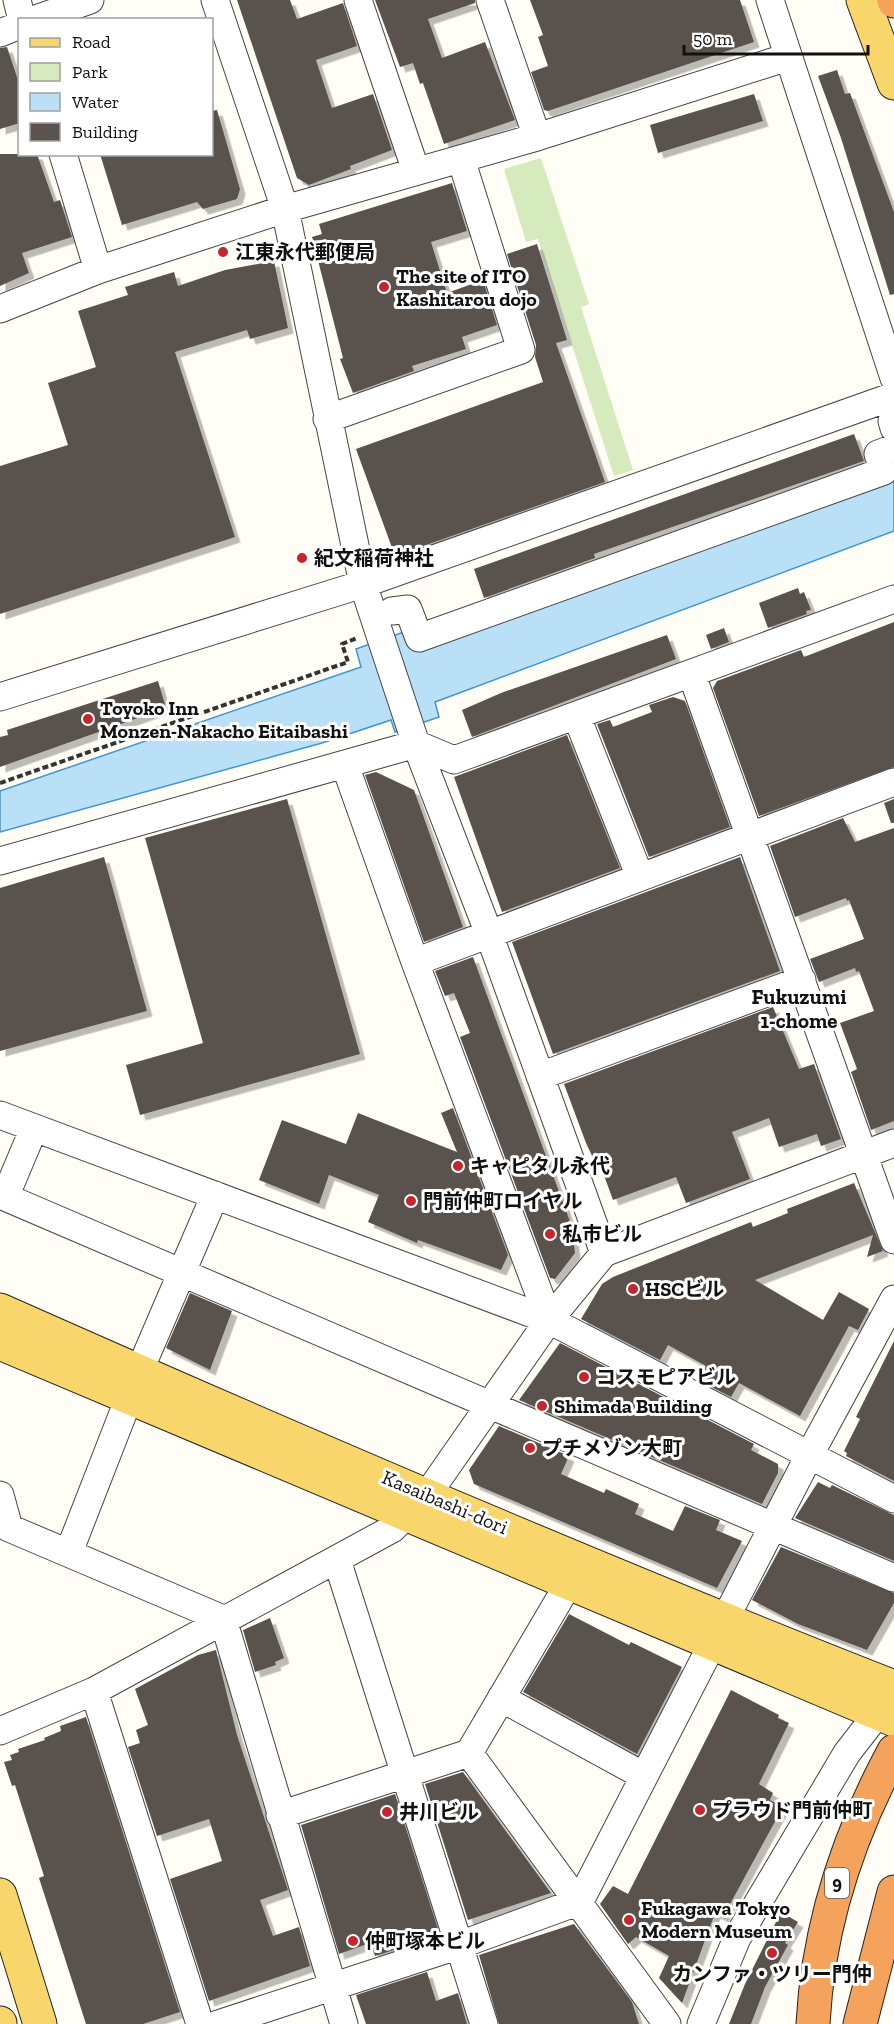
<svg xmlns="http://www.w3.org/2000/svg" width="894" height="2024" font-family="'Zilla Slab','Noto Sans JP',serif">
<defs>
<filter id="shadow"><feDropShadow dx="5.5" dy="5.5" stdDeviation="0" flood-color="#0004"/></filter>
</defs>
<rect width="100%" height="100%" fill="#fffdf5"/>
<!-- green -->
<path fill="#d5ebbd" d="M541,158l48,146 -8,3 52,163 -19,6 -76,-237 -12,3 -22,-73z"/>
<!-- water -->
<path fill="#b9e0f7" stroke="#3f96cf" stroke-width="1.5" d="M894,458v73l-459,171 4,15 -44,15 -4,-12 -69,23 -322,89v-41l361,-124 -5,-18z"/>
<!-- building -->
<path fill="#5a524d" filter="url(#shadow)" d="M237,0h53l7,19 46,-16 14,43 -41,14 16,48 41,-14 19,56 -42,16 1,3 -42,16 -12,-7z
M375,0h100v3l-47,16 14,39 43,-16 30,78 -71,24 -21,-61 -3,1 -7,-21 -13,4z
M530,0h210l14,42 -206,69 -4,-1 -13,-38 17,-6 -10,-29 5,-2z
M7,47l13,39v37l-20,6v-81z
M837,70l8,24 5,-1 44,119v82l-4,1 -49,-157 -23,-62z
M754,94l9,27 -105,32 -8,-28z
M217,110l23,79 -3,10 -34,10 -6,-7 -75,23 -22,-71h112v-43z
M0,154h37l17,48 6,-2 12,37 -50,16 7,20 -29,13z
M452,183l15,48 -36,11 16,51 36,-13 14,45 -35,12 4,12 -54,17 2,5 -61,22 -13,-34 3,-1 -31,-121 10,-3 -3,-10z
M537,244l30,96 -11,3 49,139 -210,74 -39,-107 187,-67 -8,-25 1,-12 -29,-91z
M274,261l14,67 -38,11 -3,-9 -72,22 60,185 -235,77v-148l68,-21 -20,-62 48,-16 -18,-56 50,-16 -3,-8 49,-15 4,14 47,-16z
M854,434l10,27 -270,93 1,4 -111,40 -10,-29z
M798,588l2,6 4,-2 7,18 -5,1 1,3 -39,14 -9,-25z
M894,622v145l-135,49 -46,-128 4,-7 84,-31 3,7z
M724,628l5,14 -18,7 -5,-14z
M667,635l9,24 -204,78 -10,-27 39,-17z
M158,681l8,27 -166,59v-30l8,-2 -1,-5z
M673,697l12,4 45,126 -81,30 -52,-133 13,-4 3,7 39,-15 -3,-7z
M567,735l53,133 -118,44 -48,-135z
M376,772l38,18 49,137 -39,15 -59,-167z
M287,799l73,255 -220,61 -14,-50 77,-22 -58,-205z
M894,799v24h-3l-7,-20z
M843,818l12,24 39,-14v293l-23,9 -20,-58 6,-3 -17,-46 34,-12 -15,-40 -3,1 -1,-4 -36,14 -9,-23 54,-20 -15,-39 -2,1 -1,-3 -51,19 -25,-71z
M104,857l43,154 -147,40v-163z
M740,857l40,114 -227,83 -41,-112z
M473,957l99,270 3,26 -20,26 -5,-1 -90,-241 10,-4 -16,-40 -9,3 -10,-25z
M773,1007l26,62 15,-5 27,75 -20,7 -4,-12 -38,13 -10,-29 -37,14 18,47 -64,24 -10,-26 -63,23 -15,-41 -4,1 -8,-17 -22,-59z
M453,1108l55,147 -7,15 -83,-30 -1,3 -49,-21 11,-27 -50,-20 -10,29 -60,-24 23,-60 64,24 12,-31 99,39 -16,-39z
M854,1183l29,68 -16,6 6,-22 -118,45 68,40 16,-28 30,17 -11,21 -9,-4 -49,90 -61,-33 -8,14 -33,-17 8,-14 -38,-21 -8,15 -79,-41 21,-35 11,-7 138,-55 2,5 35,-14 -1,-4z
M190,1293l42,18 -22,59 -44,-22z
M894,1341v140l-48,-25 1,-3 -3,-2 16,-32 -4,-2z
M560,1343l194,101 -3,6 27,14v9l-16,31 -243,-104z
M499,1426l70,30 -8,18 43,19 2,-4 33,15 -4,10 38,17 12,-25 35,14 -4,10 26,11 -25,47 -243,-104 -5,-14z
M818,1482l12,6 2,-3 62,30v46l-99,-43z
M781,1547l113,46v10l-27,47 -69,-26 -46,-24z
M569,1614l60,31 2,-3 51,25 -45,87 -114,-62z
M270,1618l14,40 -9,4 1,3 -21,7 -12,-42z
M216,1650l21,85 51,155 -28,10 13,36 26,-9 11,39 -101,35 -39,-122 52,-18 -13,-42 -52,17 -29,-89 12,-4 -4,-13 12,-5 -13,-36 63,-34z
M731,1690l48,25 -1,3 11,5 -30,61 14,9 -3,7 13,7 -60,110 -8,-4 -33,90 -23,-25 10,-22 -33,-19 -8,7 -28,-40 13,-18 15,8z
M86,1717l94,295 -37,12h-57l-47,-146 5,-2 -29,-91 -3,1 -8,-24 8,-2 -2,-5 9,-3 -1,-3 27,-9 -1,-2 17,-7 -1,-5z
M463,1772l88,121 -83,27 -43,-136z
M395,1794l43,135 -23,8 1,6 -41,13 -5,-13 -31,11 -38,-129z
M781,1912l17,10 -13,21 3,2 -23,42 -14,37h-22l16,-40z
M574,1924l58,78 7,22h-140l-20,-69z
M427,1972l9,29 22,-8 9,31h-101l-10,-29z"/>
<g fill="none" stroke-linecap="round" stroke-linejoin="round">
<defs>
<path id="minor" d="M17,0l5,20
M215,0l70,209 78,375 53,160 73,190 115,319
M358,0l58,171
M490,0l47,137
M770,0l124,378
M33,20l57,-20
M0,33l20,-8
M63,154l35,116
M0,309l98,-39 187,-61 252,-72 251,-80
M327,419l194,-69 -60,-191
M892,421l2,7
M392,611l16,-2 11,29 465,-167 -6,-17 16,-6
M692,675l202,565
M0,697l363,-113 531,-188
M577,717l63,160
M345,765l70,197 134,358
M0,861l416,-117 38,16 440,-161
M415,962l479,-180
M540,1076l262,-96
M0,1115l549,205 345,179
M34,1128l-29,69 889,381
M139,1372l76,-177
M0,1495l9,33 214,91 121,405
M69,1552l60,-154
M337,1560l147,464
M579,1566l-110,187 198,271
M94,1691l106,333
M501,1698l143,78
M0,1731l94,-40 298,-162 35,-34 122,-175 55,-67 290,-110
M280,1815l189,-62
M218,2024l239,-78 123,-45 230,-447 84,-155
M701,2024l36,-86 110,-185 31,-40"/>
<path id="major" d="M863,0l31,83
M0,1310c295,131 593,259 894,377
M0,1343l894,377
M0,1895l40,129
M0,2023v1"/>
<path id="highway" d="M894,0v1
M813,2024c5,-97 35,-188 81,-273
M860,2024l34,-132"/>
</defs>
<!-- minor casing -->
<use href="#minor" stroke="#444" stroke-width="29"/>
<!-- major casing -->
<use href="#major" stroke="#222" stroke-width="35"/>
<!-- highway casing -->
<use href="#highway" stroke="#222" stroke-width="35"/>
<!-- path -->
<path stroke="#333" stroke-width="4" stroke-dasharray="6 3" stroke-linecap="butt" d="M0,783l348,-121 -6,-18 15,-6"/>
<!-- minor -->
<use href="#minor" stroke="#fff" stroke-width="27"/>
<!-- major -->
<use href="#major" stroke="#f9d66b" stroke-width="33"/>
<!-- highway -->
<use href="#highway" stroke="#f5a25d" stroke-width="33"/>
</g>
<!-- markers -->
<g fill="#c4262e" stroke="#fff" stroke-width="2">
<circle cx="223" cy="252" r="6"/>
<circle cx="384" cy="287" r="6"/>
<circle cx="302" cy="558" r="6"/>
<circle cx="88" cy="719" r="6"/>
<circle cx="458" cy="1166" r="6"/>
<circle cx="411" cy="1201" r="6"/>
<circle cx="550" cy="1234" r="6"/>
<circle cx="633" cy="1289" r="6"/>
<circle cx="584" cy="1377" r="6"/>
<circle cx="542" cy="1406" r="6"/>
<circle cx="530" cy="1448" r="6"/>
<circle cx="700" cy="1810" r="6"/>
<circle cx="387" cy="1812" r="6"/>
<circle cx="629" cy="1920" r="6"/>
<circle cx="353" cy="1941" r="6"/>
<circle cx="772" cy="1953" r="6"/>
</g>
<g text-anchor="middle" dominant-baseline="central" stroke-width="6" stroke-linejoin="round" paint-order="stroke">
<!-- shield labels -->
<rect fill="#fff" stroke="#585858" stroke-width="1.5" x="825" y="1868" width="24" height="30" rx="4.5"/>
<g font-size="18" font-weight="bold" fill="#111">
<text x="837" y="1883">9</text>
</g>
<!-- poi labels -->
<g font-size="20" font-weight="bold" fill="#111" stroke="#fff" text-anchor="start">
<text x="235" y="252">江東永代郵便局</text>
<text x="396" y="276">The site of ITO<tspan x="396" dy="23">Kashitarou dojo</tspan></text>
<text x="314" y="558">紀文稲荷神社</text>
<text x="100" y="708">Toyoko Inn<tspan x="100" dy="23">Monzen-Nakacho Eitaibashi</tspan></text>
<text x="470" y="1166">キャピタル永代</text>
<text x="423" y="1201">門前仲町ロイヤル</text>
<text x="562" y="1234">私市ビル</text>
<text x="645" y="1289">HSCビル</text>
<text x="596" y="1377">コスモピアビル</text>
<text x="554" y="1406">Shimada Building</text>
<text x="542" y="1448">プチメゾン大町</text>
<text x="712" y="1810">プラウド門前仲町</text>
<text x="399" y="1812">井川ビル</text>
<text x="641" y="1908">Fukagawa Tokyo<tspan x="641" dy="23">Modern Museum</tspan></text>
<text x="365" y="1941">仲町塚本ビル</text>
<text x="772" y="1974" text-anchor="middle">カンファ・ツリー門仲</text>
</g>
<!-- street labels -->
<g font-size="20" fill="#111" stroke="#fff">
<text transform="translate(445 1502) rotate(23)">Kasaibashi-dori</text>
</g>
<!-- neighbourhood labels -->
<g font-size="21" font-weight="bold" fill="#111" stroke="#fff">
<text x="799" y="996">Fukuzumi<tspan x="799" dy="24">1-chome</tspan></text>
</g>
</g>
<!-- legend -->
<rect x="18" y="18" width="195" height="138" fill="#ffffff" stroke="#a0a0a0" stroke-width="1.5"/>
<rect x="30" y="38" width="30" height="9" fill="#f9d66b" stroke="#a0a0a0" stroke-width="1.5"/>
<text x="72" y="48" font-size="18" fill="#111111">Road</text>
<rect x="30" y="63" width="30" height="18" fill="#d5ebbd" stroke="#a0a0a0" stroke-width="1.5"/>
<text x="72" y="78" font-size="18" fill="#111111">Park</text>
<rect x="30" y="93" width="30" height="18" fill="#b9e0f7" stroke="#a0a0a0" stroke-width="1.5"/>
<text x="72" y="108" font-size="18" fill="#111111">Water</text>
<rect x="30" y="123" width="30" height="18" fill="#5a524d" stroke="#a0a0a0" stroke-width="1.5"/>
<text x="72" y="138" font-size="18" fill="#111111">Building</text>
<!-- scale -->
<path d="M684 45v9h184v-9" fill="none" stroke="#111111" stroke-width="3"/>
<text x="693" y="45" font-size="18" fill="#111111" stroke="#ffffff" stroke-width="4.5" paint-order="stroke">50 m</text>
</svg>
